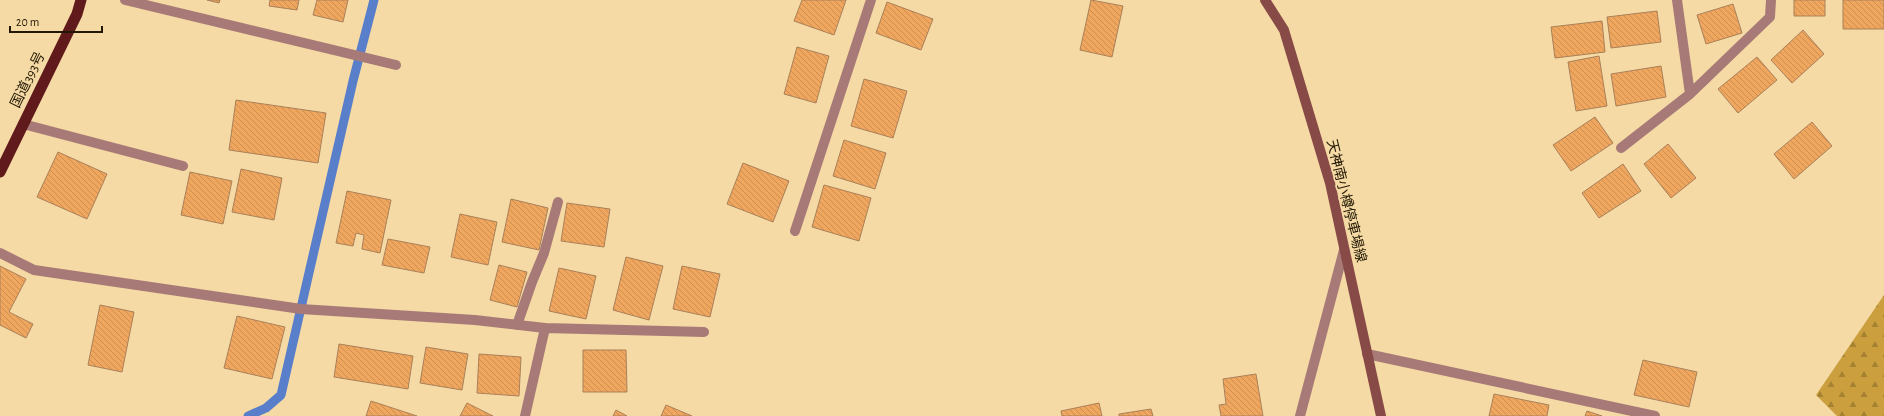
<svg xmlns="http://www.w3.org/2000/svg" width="1884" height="416" font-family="'Alegreya Sans','Noto Sans JP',sans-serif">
<defs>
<pattern id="forest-firs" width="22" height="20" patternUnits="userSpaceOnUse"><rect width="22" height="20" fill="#cc9f3e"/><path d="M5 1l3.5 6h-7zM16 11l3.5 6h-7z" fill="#a58132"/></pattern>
<pattern id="building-back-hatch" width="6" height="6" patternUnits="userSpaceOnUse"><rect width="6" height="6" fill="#efa65e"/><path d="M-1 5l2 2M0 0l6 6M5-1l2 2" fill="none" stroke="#cd8e50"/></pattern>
</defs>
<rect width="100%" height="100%" fill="#f5daa5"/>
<!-- forest -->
<path fill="url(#forest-firs)" d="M1884,295v121h-47l-21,-21z"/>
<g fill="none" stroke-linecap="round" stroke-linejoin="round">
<!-- stream -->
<path stroke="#597eca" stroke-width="9" d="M248,416l18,-8 15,-13 72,-314 21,-81"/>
</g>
<!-- building -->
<path fill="url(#building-back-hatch)" stroke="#aa8059" d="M207,0h13l-1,3z
M270,0h29l-2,10 -28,-4z
M317,0h31l-5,22 -30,-7z
M802,0h44l-12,35 -40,-14z
M1091,0l32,6 -11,51 -32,-7z
M1794,0h31v16h-31z
M1843,0h41v29h-41z
M887,2l46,17 -12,31 -45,-17z
M1733,4l9,29 -36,11 -9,-29z
M1657,11l4,31 -50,6 -4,-31z
M1602,21l3,31 -50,6 -4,-31z
M1803,30l21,24 -32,29 -21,-23z
M797,47l32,9 -13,47 -32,-9z
M1599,56l8,50 -31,5 -8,-49z
M1757,57l20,23 -39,33 -20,-24z
M1661,66l5,31 -50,9 -5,-32z
M864,79l43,12 -14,47 -42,-12z
M236,100l90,13 -8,50 -89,-13z
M1595,117l18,26 -42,28 -18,-26z
M1812,122l20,24 -38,33 -20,-25z
M844,140l42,13 -11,36 -42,-13z
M1668,144l28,34 -25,20 -27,-34z
M58,152l49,22 -20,45 -50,-22z
M743,163l46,18 -16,41 -46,-18z
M1623,164l18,27 -42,27 -17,-25z
M241,169l41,9 -8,42 -42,-8z
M190,172l42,9 -9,43 -42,-9z
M824,185l47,13 -12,43 -47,-14z
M347,191l44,9 -11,53 -18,-4 2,-14 -8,-2 -3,13 -17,-3z
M511,199l37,9 -9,42 -37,-8z
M567,203l43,6 -6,38 -43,-6z
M460,214l37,8 -9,43 -37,-8z
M388,239l42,8 -6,26 -42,-8z
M626,257l37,9 -14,54 -36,-10z
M499,265l28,7 -10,35 -27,-7z
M0,266l26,13 -17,33 24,12 -7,14 -26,-13z
M682,266l38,8 -10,43 -37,-8z
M559,268l37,8 -10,43 -37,-8z
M100,305l34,7 -12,60 -34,-7z
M237,316l48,11 -13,52 -48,-11z
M339,344l74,12 -5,33 -74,-12z
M426,347l42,7 -6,36 -42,-7z
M583,350h43l1,42h-44z
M479,354l42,3 -2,39 -42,-3z
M1643,360l54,12 -8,35 -55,-12z
M1256,374l7,42h-42l-2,-11 7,-1 -3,-25z
M1494,394l55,11 -2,11h-58z
M371,401l46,15h-51z
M467,403l26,13h-33z
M1099,403l3,13h-40l-1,-5z
M666,405l26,11h-31z
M1151,409l2,7h-34v-2z
M616,410l11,6h-14z
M1587,411l15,5h-17z"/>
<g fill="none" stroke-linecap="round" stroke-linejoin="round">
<!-- minor -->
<path stroke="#a77a77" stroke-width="10" d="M125,0l271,65
M1677,0l13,94
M23,124l160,42
M1621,148l69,-54 80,-77 1,-17
M795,231l76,-231
M0,253l34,17 267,39 174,11 70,8 159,4
M517,325l15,-43 12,-29 14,-51
M1367,354l288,62
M525,416l20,-88
M1300,416l44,-166"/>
<!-- secondary -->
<path stroke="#884a47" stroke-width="10" d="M1265,0l19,30 46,153 51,233"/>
<!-- trunk -->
<path stroke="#611a1c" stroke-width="11" d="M0,172l77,-158 4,-14"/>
</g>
<g text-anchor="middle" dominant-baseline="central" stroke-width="3.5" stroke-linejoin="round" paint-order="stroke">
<!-- street labels -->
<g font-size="14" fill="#211703" stroke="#f5daa5">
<text transform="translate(28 80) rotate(-64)">国道393号</text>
<text transform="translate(1346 201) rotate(76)">天神南小樽停車場線</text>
</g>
</g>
<!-- scale -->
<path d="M10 26v6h92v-6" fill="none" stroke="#211703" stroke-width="2"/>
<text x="16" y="26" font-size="12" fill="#211703" stroke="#f5daa5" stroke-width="3" paint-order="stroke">20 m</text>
</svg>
